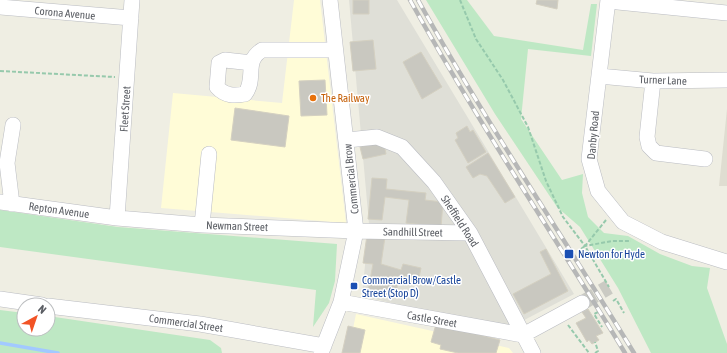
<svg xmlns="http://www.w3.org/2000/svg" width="727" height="353" font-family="'Asap Condensed',sans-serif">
<rect width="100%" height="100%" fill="#efeee3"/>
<!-- commercial -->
<path fill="#fffcd7" d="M294,0h26l26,223 -185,-15 12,-115 109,10z
M356,314l153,34 4,5h-165z"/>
<!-- industrial -->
<path fill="#dfdfd7" d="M349,0h48l177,294 -69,36 -143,-34 7,-72z"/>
<!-- education -->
<path fill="#dfddd1" d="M727,109v77h-8z"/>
<!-- green -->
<path fill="#bee8c4" d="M426,0h41l27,36 89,14 8,-46h6l-6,52 -63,-7 -7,70 41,61 21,-6 -1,19 6,24 16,16 24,3 32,18 32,12 18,2 -3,20 20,56v9h-76l-33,-65 -38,-61 -23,-20 -62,-93z
M0,210l118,17 219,17 -2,37 -6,22 -16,24 3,-37 -316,-43z
M0,310l24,3v16h24v-13l162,24 11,8 1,5h-222z"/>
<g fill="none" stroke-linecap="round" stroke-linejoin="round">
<!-- stream -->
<path stroke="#a2c9ff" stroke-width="3.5" d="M0,343l58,10"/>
</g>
<!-- building -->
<path fill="#c9c8c0" stroke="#d4d0c1" d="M353,0h16v14h-16z
M537,0h21l-1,9 -21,-5z
M373,40l3,29 -23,2 -3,-29z
M421,52l21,35 -20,12 -19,-37z
M325,80l2,35 -26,1 -2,-35z
M235,108l54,8 -4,31 -54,-7z
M467,126l3,6 3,-2 13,22 -18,11 -13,-23 3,-2 -2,-5z
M382,142l2,2 2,10 -23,5 -3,-12z
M488,153l27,44 -10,6 -18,-27 -7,-2 -7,4 -7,-11z
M372,178l15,1 -1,10 40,4 -1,7 18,2 -2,25 -35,-4 3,-23 -24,-3 -3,23 -14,-1z
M367,235l18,2 -4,27 20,6 2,-6 18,4 -3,15 -19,-5 -4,19 -27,-6 5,-27 -10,-1z
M546,249l22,42 -44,23 -11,-20 38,-20 -11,-22z
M588,309l15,24 -7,3 3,4 -7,4 -3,-4 -2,2 -11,-19 10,-5 -4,-6z
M436,324l64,16 -4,13h-38l-18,-4 1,-4 -10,-3z
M348,326l17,4 -5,23h-18z"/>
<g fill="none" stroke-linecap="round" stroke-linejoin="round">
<!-- minor-tunnel -->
<path stroke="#cacac3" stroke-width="15" stroke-dasharray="15 8" stroke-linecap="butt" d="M582,303l27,-16"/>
<defs>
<path id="minor" d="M608,0l-19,159 9,32 25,31 39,20 65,20
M608,1l119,12
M0,7l131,11
M252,63l-27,-3 -6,3 -2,24c8,9 17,9 28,7 12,-16 -2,-32 17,-44h73
M599,76l54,5 74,-1
M653,81l-6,56 2,9 7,7 49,6
M347,140l30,-3 25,10 32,35 36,51 63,120
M0,202l117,16 85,7 154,6 114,2
M12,204l-5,-41 6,-38
M117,218l15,-218
M202,225l7,-71
M0,299l42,6
M341,302l182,33 59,-32
M48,306l152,18 124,22
M321,353l20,-51 15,-71 -26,-231"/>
</defs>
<!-- minor casing -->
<use href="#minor" stroke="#babcc2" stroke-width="16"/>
<!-- path -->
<path stroke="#96c9ac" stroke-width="2" stroke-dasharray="4 2" stroke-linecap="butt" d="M460,0l16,39 27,41 25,47 18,54 17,36 22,29 27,-5h19
M0,71l115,6
M606,220l-21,26 24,41
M581,249l4,-3
M613,301l3,-2 8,14
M598,312l-4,2 8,13
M568,325l21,28
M595,353l3,-2 -3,-9"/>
<!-- minor -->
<use href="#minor" stroke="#fff" stroke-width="15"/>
<defs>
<path id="rail" d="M410,0c67,121 144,235 215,353
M418,0c67,121 144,235 216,353"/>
</defs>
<!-- rail casing -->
<use href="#rail" stroke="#b6b7b7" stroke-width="4.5"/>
<!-- rail -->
<use href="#rail" stroke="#fff" stroke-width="3" stroke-dasharray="9" stroke-linecap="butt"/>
</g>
<!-- markers -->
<circle fill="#e8710a" stroke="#fff" stroke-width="1.5" cx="313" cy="98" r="4"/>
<g fill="#1a4fb4" stroke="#fff" stroke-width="1.5">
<rect x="564" y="249" width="10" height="10" rx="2"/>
<rect x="350" y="282" width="8" height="8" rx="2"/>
</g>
<g text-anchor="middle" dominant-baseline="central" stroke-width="3" stroke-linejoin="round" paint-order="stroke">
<!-- street labels -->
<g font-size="11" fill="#5b5e64" stroke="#fff">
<text transform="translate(65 13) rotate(5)">Corona Avenue</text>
<text transform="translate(663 80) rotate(2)">Turner Lane</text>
<text transform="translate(125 109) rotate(-86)">Fleet Street</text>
<text transform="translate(593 135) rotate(-85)">Danby Road</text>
<text transform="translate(351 179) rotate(-96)">Commercial Brow</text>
<text transform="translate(59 210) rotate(8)">Repton Avenue</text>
<text transform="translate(460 221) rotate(57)">Sheffield Road</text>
<text transform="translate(237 226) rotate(2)">Newman Street</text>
<text transform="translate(413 232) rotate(1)">Sandhill Street</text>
<text transform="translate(432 319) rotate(10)">Castle Street</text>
<text transform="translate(186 323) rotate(8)">Commercial Street</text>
</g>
<!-- food labels -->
<g font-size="11" fill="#c56008" stroke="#fff" text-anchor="start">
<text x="321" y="98">The Railway</text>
</g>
<!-- transit labels -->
<g font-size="11" fill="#164399" stroke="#fff" text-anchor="start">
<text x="578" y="254">Newton for Hyde</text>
<text x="362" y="280">Commercial Brow/Castle<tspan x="362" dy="13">Street (Stop D)</tspan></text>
</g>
</g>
<!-- north arrow -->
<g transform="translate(36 317) rotate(40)"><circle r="19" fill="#ffffff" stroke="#bdbfc1"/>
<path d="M0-3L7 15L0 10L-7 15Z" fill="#f25325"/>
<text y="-6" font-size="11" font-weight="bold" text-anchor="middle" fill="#5b5e64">N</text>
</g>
</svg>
